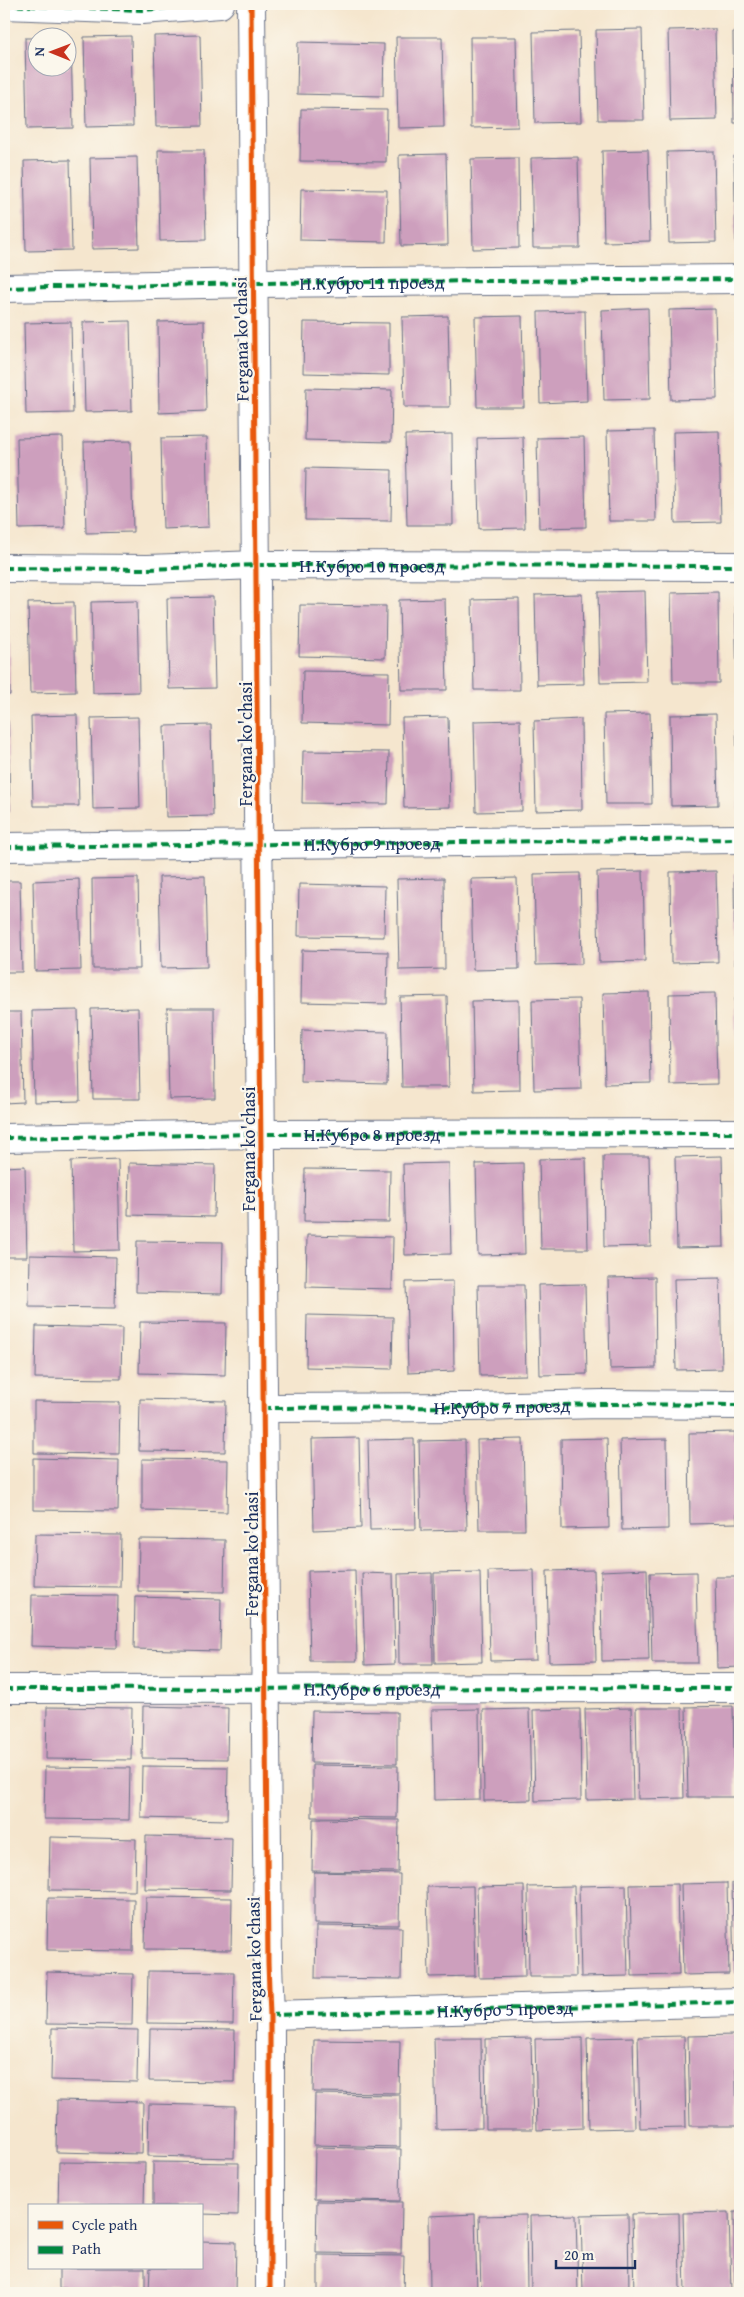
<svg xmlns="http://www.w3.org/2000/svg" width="744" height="2297" font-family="'Gentium Book Plus',serif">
<rect width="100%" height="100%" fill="#fbf7ec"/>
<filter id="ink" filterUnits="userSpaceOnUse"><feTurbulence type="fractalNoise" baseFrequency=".02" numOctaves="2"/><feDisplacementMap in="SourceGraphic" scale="10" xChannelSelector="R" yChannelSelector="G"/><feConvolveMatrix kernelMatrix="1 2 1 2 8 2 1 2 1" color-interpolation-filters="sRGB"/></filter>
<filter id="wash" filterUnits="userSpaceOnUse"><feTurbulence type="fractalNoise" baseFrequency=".0096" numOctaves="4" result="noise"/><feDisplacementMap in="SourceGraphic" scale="20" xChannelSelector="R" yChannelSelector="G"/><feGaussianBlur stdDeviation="1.12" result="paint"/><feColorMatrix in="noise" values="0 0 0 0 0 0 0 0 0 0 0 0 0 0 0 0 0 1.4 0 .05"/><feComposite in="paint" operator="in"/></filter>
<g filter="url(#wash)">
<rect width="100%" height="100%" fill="#f5e6ce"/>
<g id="blocks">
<!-- building -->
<path fill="#cd9fbd" d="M642,29l2,91h-46l-2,-90z
M715,29l2,91 -47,1 -2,-91z
M579,31l2,91 -46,1 -2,-91z
M733,32h7v91h-6z
M200,35l2,91 -46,1 -2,-91z
M131,36l2,90 -47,1 -2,-90z
M396,37h46l2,90 -46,1z
M470,37h46l2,90 -47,1z
M25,38h13v30h30v-30h3l2,90 -46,1z
M298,42l86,2 -1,52 -86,-2z
M301,109l86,1 -1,52 -86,-1z
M158,150h46l2,90 -46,1z
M648,150l2,91 -46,1 -2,-91z
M714,151l2,91 -47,1 -2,-91z
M446,154l2,91 -47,1 -2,-91z
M734,156h6v91h-4z
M137,157l2,91 -47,1 -2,-91z
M578,157l2,91h-47l-2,-90z
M518,158l1,90 -46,1 -2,-90z
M70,160l2,90 -46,1 -2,-90z
M301,189l86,1 -1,52 -86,-2z
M648,308l2,91 -46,1 -2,-90z
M715,309l2,90 -46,1 -2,-90z
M585,311l2,90 -47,2 -2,-91z
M738,312h2v23h-1z
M448,316l2,91h-46l-2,-90z
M522,316l2,91h-47l-2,-90z
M130,321l2,90 -47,1 -2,-90z
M204,321l2,90 -47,2 -1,-91z
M71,322l2,91 -47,1 -2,-91z
M304,322l85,1v52l-86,-2z
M306,388l86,2 -1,52 -86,-2z
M654,430l2,91h-47l-2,-90z
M719,431l2,91 -46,1 -2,-91z
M452,434l1,91h-46l-2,-90z
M63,437l2,91 -46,1 -2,-91z
M207,437l2,90 -46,2 -2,-91z
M523,437l2,91 -46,1 -2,-91z
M584,437l2,90 -47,1 -2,-90z
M131,441l2,91 -47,1 -2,-91z
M4,444h2l2,91h-4z
M306,468l86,2 -1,51 -86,-1z
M645,591l2,91 -47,1 -2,-91z
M718,592l1,91h-46l-2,-90z
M582,594l2,90 -47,1 -2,-90z
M735,595h5v90h-3z
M213,597l2,91 -46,1 -2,-91z
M445,599l2,91h-46l-2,-90z
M519,599l1,91h-46l-2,-90z
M137,601l2,91 -46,1 -2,-91z
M74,602l2,90 -46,1 -2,-90z
M4,605h4l2,90h-6z
M300,605l86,1 -1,52 -86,-2z
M303,671l86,1 -1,53 -86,-2z
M650,713l2,91h-46l-2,-90z
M716,714l2,91 -47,1 -1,-91z
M77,715l2,91h-46l-2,-90z
M138,717l2,91 -47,1 -2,-91z
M448,717l2,90 -46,1 -2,-90z
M740,718v91h-2l-2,-90z
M581,719l1,91 -46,1 -2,-90z
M520,720l2,91 -46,1 -2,-91z
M4,721h4l2,90h-6z
M211,725l2,91 -47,1 -2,-91z
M303,751l86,1 -1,52 -86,-1z
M643,871l2,90 -46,1 -2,-90z
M716,871l2,91 -47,1 -1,-91z
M580,873l2,91 -46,1 -2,-91z
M734,874h6v91h-5z
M205,876l2,91 -46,1 -2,-91z
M138,878l2,91h-47l-1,-90z
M444,878l1,91 -46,1 -2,-91z
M517,878l2,91 -46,1 -2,-91z
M79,879l2,91 -46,1 -2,-90z
M4,881h16l2,91h-18z
M299,884l86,2 -1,51 -86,-1z
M302,950l86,2 -1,52 -86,-2z
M649,992l2,91 -46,1 -2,-91z
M715,993l2,91 -47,1 -1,-91z
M447,996l2,91h-47l-2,-90z
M735,998h5v91h-3z
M579,999l2,90 -47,1 -2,-90z
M519,1000l1,90 -46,1 -2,-90z
M138,1008l2,91h-47l-2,-90z
M167,1008h47l1,90 -46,1z
M78,1010l2,91 -46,1 -2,-91z
M4,1012h17l2,90 -19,1z
M302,1030l86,2 -1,52 -86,-2z
M603,1156h46l2,90 -47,1z
M722,1156l2,91 -47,1 -2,-91z
M586,1158l2,91h-47l-2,-90z
M118,1159l2,91 -47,1 -2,-90z
M129,1163l86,2 -1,52 -86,-2z
M449,1163l2,91 -46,1 -2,-91z
M523,1163l2,91 -47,1 -2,-91z
M25,1166l2,91h-23v-90z
M305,1169l85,1 -1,52 -85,-1z
M307,1235l86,2 -1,52 -86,-2z
M137,1241l86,1 -1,52 -86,-2z
M30,1255l86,2 -1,51 -86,-1z
M655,1277l1,91 -46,1 -2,-91z
M720,1278l2,91 -46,1 -2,-91z
M453,1281l1,90 -46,2 -2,-91z
M585,1284l2,90 -47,1 -2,-90z
M478,1285h46l2,90 -46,1z
M307,1315l86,2 -1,52 -86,-2z
M140,1322l86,1 -1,52 -86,-2z
M36,1326l86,2 -1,51 -86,-1z
M140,1399l86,2 -1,51 -86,-1z
M34,1401l86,1 -1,52 -85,-1z
M735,1432l2,91 -47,1 -1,-91z
M359,1438l2,90 -47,2 -2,-91z
M607,1438l2,90 -47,1 -1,-90z
M414,1439l2,90 -46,1 -2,-90z
M523,1439l2,91h-46l-2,-90z
M667,1439l1,90 -46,1 -2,-90z
M465,1440l2,90 -46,1 -2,-90z
M33,1458l86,2 -1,51 -85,-1z
M142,1459l86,1 -1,52 -85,-2z
M35,1534l86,1 -1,52 -86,-1z
M139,1539l86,1 -1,52 -86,-1z
M647,1569l2,91 -47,1 -1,-90z
M355,1570l2,91h-47l-2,-90z
M534,1570l2,90 -46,1 -2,-90z
M594,1570l2,91 -47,1 -2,-91z
M480,1572l2,90 -47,1 -1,-90z
M696,1572l2,91h-46l-2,-90z
M362,1573l31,1 2,90 -30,1z
M432,1573l1,91h-34l-1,-90z
M715,1577h25v90l-23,1z
M32,1595l86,1 -1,52 -86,-2z
M135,1597l86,2 -1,52 -86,-2z
M143,1706l85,2 -1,51 -85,-1z
M733,1706l2,91h-47l-2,-90z
M737,1706h3v61h-1z
M47,1707l85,1 -1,52 -85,-1z
M631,1708l2,91 -46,1 -2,-91z
M636,1708h46l2,90 -46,1z
M479,1709l1,90 -46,1 -2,-90z
M529,1709l2,91 -47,1 -1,-91z
M580,1709l1,91 -46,1 -2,-91z
M312,1711l85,1v52l-86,-1z
M312,1765l86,1 -1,52 -85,-1z
M142,1766l86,1 -1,53 -86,-2z
M45,1767l85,1 -1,52 -85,-1z
M313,1819l86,1 -1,52 -86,-1z
M146,1836l86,2 -1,52 -86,-1z
M50,1837l86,2 -1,52 -86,-1z
M314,1872l86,2 -1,51 -85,-1z
M727,1883l2,91 -46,1 -2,-91z
M732,1883h8v91h-6z
M677,1884l2,91 -47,1 -2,-91z
M626,1885l2,91 -47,1 -2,-91z
M473,1886l2,90 -46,1 -2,-90z
M524,1886l1,91 -46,1 -2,-91z
M574,1886l2,91h-47l-1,-90z
M146,1897l86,1 -1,52 -86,-1z
M48,1898l86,1 -1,52 -86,-1z
M316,1926l86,1 -1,52 -86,-1z
M148,1971l86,1 -1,52 -86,-1z
M47,1972l86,2 -1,51 -86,-1z
M52,2028l86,2 -1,52 -86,-2z
M150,2029l85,1 -1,52 -85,-1z
M735,2035l2,91h-47l-2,-90z
M684,2036l2,91 -46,1 -2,-91z
M633,2037l2,91 -46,1 -2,-91z
M434,2038h47l1,90 -46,1z
M531,2038l2,91h-47l-1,-90z
M582,2038l1,90 -46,2 -2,-91z
M314,2040l86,1 -1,52 -86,-1z
M315,2094l85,1v52l-86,-2z
M57,2100l86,2 -1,52 -86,-2z
M149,2104l86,2 -1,52 -86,-2z
M315,2147l86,2 -1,52 -86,-2z
M59,2162l86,1 -1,43h-86z
M153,2162l86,1 -1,52 -37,-1v-8h-48z
M317,2201l85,1 -1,52 -85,-1z
M729,2212l2,81h-46l-2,-80z
M734,2212h6v81h-5z
M679,2213l1,80h-46l-2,-79z
M475,2214l2,79h-47l-1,-77z
M628,2214l1,79h-46l-2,-78z
M526,2215l1,78h-46l-2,-77z
M576,2215l2,78h-47l-1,-77z
M201,2241l35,1 -1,51 -86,-1 1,-24h51z
M318,2255l86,1 -1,37h-85z
M59,2268h86v22l-86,-2z"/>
</g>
</g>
<g filter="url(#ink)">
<use href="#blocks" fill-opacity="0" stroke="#676f85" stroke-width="1"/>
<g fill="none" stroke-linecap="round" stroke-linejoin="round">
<defs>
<g id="minor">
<path d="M251,4l17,1959 2,52v278"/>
<path d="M4,5l138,5 78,-6"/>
<path d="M4,288l251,-5 485,-4"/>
<path d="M4,568l144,1 109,-4 483,1"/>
<path d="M4,847l736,-8"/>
<path d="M4,1138l258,-4 478,-1"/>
<path id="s1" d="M263,1408l209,-1 130,-3 138,1"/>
<path d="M4,1689l736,-1"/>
<path id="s2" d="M270,2015l470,-13"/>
</g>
</defs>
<!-- minor casing -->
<use href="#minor" stroke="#676f85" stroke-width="30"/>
<!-- minor -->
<use href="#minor" stroke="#fff" stroke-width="28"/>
<!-- quiet -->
<g stroke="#00873e" stroke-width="4" stroke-dasharray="8 4" stroke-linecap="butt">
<path d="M4,5l138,5 78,-6"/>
<path id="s3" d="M4,288l251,-5 485,-4"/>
<path id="s4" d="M4,568l144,1 109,-4 483,1"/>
<path id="s5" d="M4,847l736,-8"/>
<path id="s6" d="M4,1138l258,-4 478,-1"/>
<path d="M263,1408l209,-1 130,-3 138,1"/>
<path id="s7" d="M4,1689l736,-1"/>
<path d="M270,2015l470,-13"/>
</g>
<defs>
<path id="cycleway" d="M251,4l17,1959 2,52v278"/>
</defs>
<!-- cycleway casing -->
<use href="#cycleway" stroke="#fbf7ec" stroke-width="8"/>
<!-- cycleway -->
<use href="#cycleway" stroke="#e8590c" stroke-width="5"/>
</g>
</g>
<g text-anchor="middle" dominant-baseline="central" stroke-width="4.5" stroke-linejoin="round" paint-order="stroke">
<!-- street labels -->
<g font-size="18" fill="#1b2f5e" stroke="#fbf7ec">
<text stroke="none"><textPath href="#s3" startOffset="368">Н.Кубро 11 проезд</textPath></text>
<text transform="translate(241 339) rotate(-91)">Fergana ko'chasi</text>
<text stroke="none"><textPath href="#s4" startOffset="368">Н.Кубро 10 проезд</textPath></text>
<text transform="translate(245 744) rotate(-90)">Fergana ko'chasi</text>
<text stroke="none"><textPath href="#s5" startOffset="368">Н.Кубро 9 проезд</textPath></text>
<text stroke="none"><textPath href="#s6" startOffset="368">Н.Кубро 8 проезд</textPath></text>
<text transform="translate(248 1149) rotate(-90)">Fergana ko'chasi</text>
<text stroke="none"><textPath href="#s1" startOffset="239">Н.Кубро 7 проезд</textPath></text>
<text transform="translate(251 1554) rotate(-90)">Fergana ko'chasi</text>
<text stroke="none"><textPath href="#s7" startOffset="368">Н.Кубро 6 проезд</textPath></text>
<text transform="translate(254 1959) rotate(-91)">Fergana ko'chasi</text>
<text stroke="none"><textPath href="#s2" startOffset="235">Н.Кубро 5 проезд</textPath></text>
</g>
</g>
<!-- margin -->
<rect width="744" height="2297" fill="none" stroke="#fbf7ec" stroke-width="20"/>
<!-- legend -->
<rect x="28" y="2204" width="175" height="65" fill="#fbf7ec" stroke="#a1a7b3"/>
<rect x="38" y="2221" width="25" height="8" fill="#e8590c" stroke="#a1a7b3"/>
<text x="72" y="2230" font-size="15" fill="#1b2f5e">Cycle path</text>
<rect x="38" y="2246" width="25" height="8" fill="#00873e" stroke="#a1a7b3"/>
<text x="72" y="2254" font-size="15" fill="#1b2f5e">Path</text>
<!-- north arrow -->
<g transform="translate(52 52) rotate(271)"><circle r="24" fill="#fbf7ec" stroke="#a1a7b3"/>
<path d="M0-4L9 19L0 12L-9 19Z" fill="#c8321e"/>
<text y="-8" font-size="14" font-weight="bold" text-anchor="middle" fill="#1b2f5e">N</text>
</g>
<!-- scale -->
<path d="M556 2260v8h79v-8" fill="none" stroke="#1b2f5e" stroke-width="2.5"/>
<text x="564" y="2260" font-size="15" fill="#1b2f5e" stroke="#fbf7ec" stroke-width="4" paint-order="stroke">20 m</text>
</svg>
